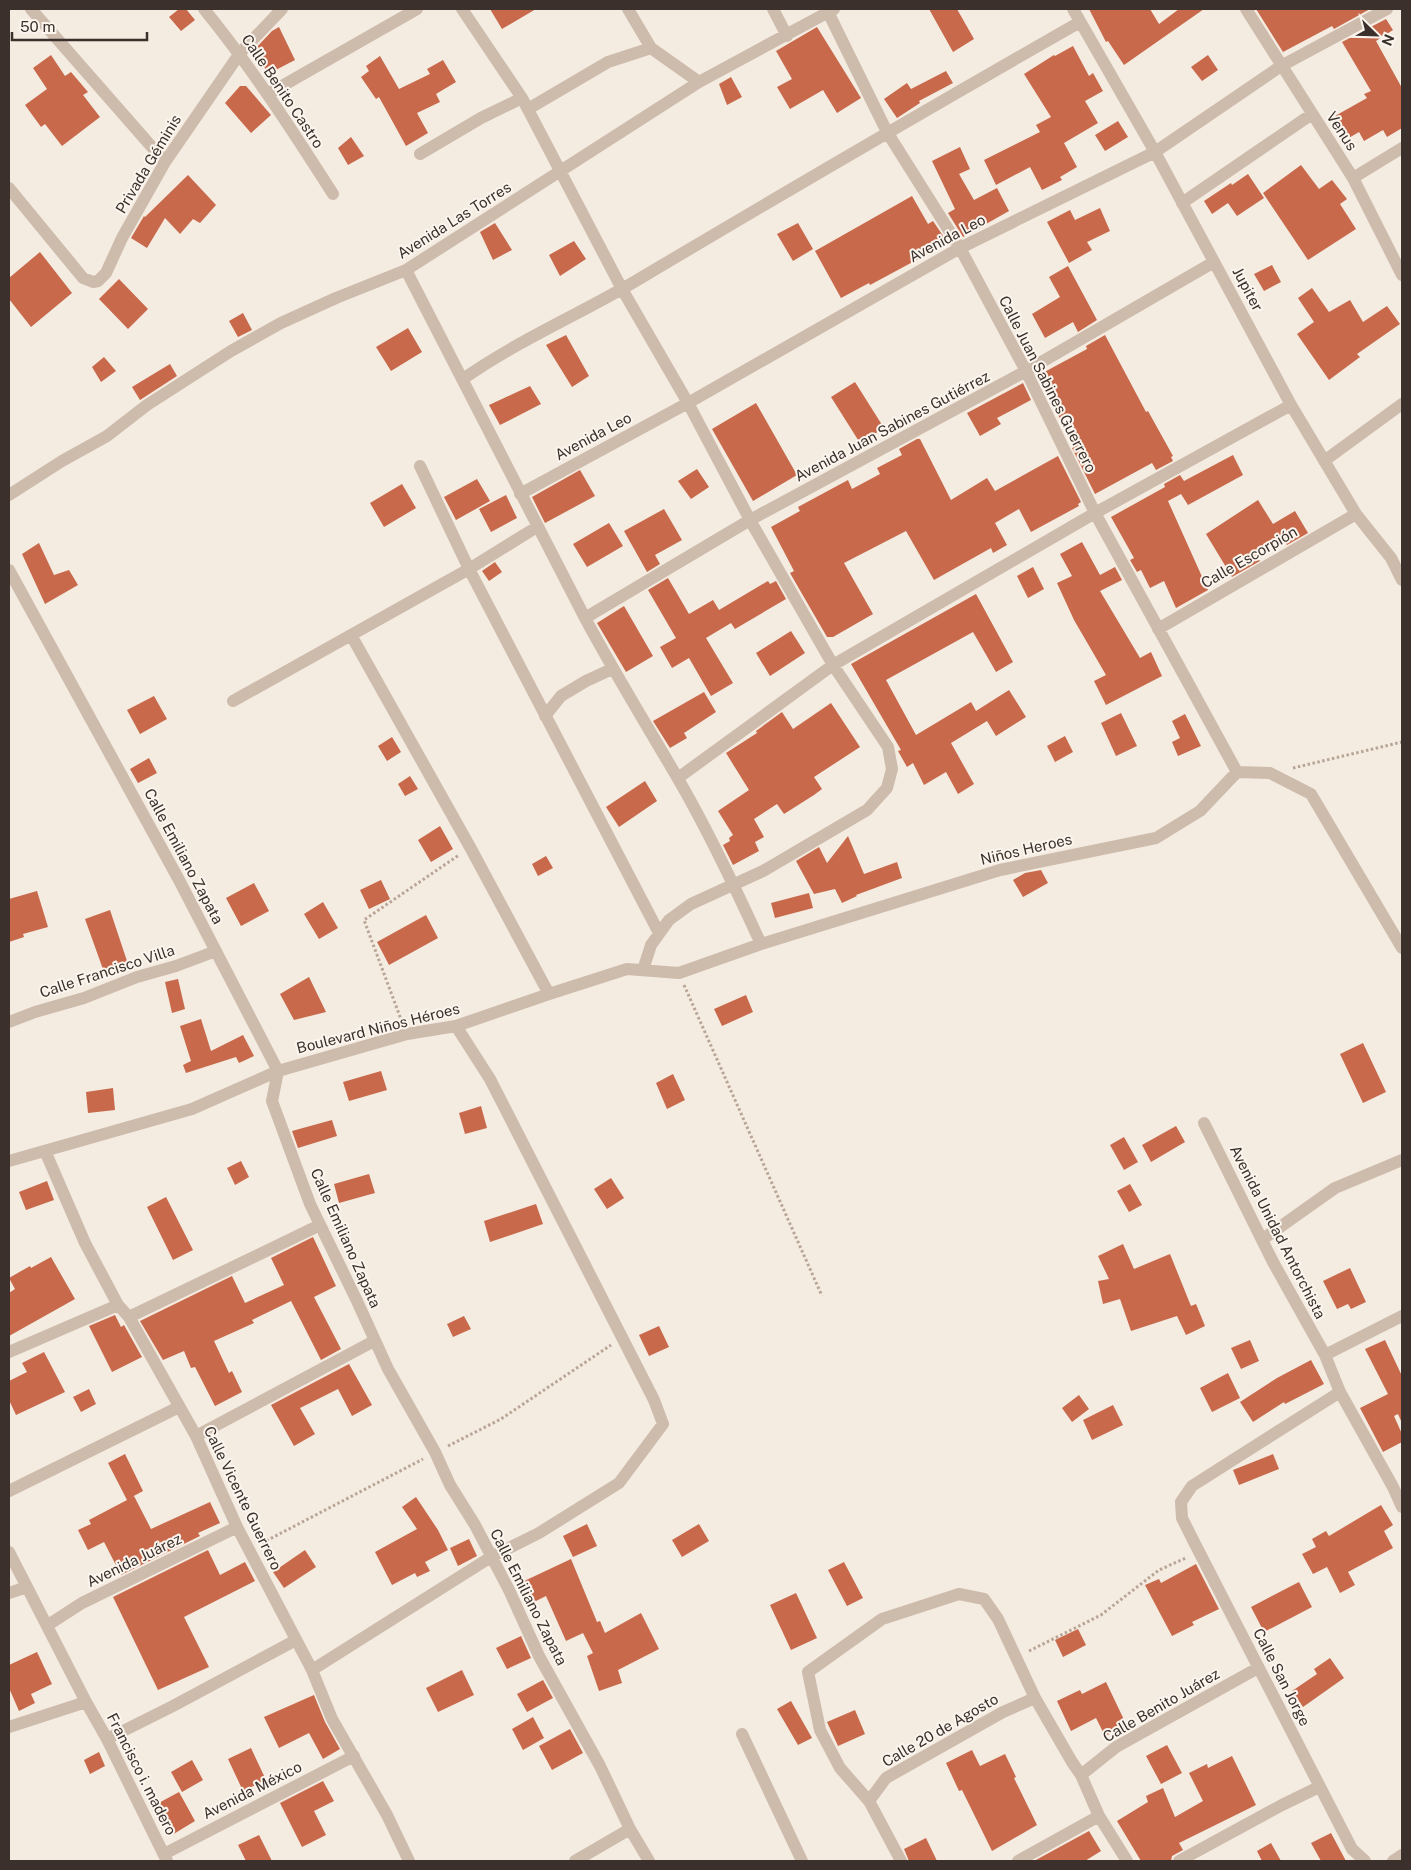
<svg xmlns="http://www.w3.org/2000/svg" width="1411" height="1870" font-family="'Public Sans',sans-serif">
<rect width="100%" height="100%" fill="#f4ebe1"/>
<!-- building -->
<path fill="#c8694b" d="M179,9h7l9,11 -14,11 -12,-14z
M490,9h46l-34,20z
M929,9h28l17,30 -21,13z
M1089,9h61l9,15 20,-15h25l-80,56 -16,-24 -2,1z
M1256,9h114l-36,20 -2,-3 -49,26z
M1386,19l7,11 -17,11 26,47v40l-15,9 -4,-7 -19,11 -5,-9 -12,7 -12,-23 32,-18 -3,-4 7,-3 -29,-49z
M279,27l16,33 -27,14 -13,-25 17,-18z
M817,27l44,71 -24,15 -14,-23 -33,19 -13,-22 15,-8 -16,-28z
M1073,46l16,30 4,-3 10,18 -18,10 13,22 -34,20 13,24 -17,10 2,3 -20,10 -12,-23 -34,18 -12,-25 56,-28 -4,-7 15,-8 -27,-43 30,-19 1,1z
M51,55l14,21 6,-4 17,20 -5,3 17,22 -38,29 -17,-22 -4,3 -16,-22 22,-16 -14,-21z
M1208,55l10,15 -16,11 -11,-14z
M380,56l19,33 31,-15 -3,-5 16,-9 13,22 -20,12 4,8 -23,11 11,20 -22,13 -27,-49 -3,2 -15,-22 8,-6 -3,-5z
M946,71l7,12 -34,18 1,2 -23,15 -13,-19 23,-16 4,6z
M731,77l11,20 -15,8 -8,-21z
M240,86h6l25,29 -20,18 -26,-30z
M1118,121l10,16 -23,14 -10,-16z
M351,137l13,19 -16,9 -10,-17z
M960,147l10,22 -11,5 15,26 23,-12 12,23 -46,26 -15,-24 7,-4 -23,-48z
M1301,165l18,24 13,-9 15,19 -7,5 16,25 -48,31 -45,-67z
M1248,174l16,24 -27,18 -9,-13 -16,11 -8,-13 27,-18 1,2z
M188,175l28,30 -16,18 -7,-4 -13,15 -15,-16 -18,30 -16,-10 13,-22 1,1z
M912,196l16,28 5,-3 15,22 -78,42 -1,-2 -28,15 -26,-47z
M1100,208l10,23 -23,11 5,8 -23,13 -22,-41 23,-12 5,10z
M495,223l17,27 -19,10 -13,-28z
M798,223l15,26 -20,12 -16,-27z
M574,241l12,18 -26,17 -11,-21z
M40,252l32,41 -41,34 -22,-28v-21z
M1272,265l9,17 -17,9 -10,-17z
M1068,266l29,54 -19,12 -5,-10 -28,16 -13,-24 28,-17 -11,-20z
M119,279l29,30 -20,20 -29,-30z
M1312,288l17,24 21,-12 13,22 24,-16 13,18 -43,30 3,3 -31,23 -32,-46 17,-12 -16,-24z
M243,313l9,17 -14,7 -9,-16z
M408,328l14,24 -31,19 -15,-24z
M566,335l23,41 -17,11 -26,-42z
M1105,335l41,77 2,-1 25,45 -2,1 2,4 -17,9 -4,-7 -57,31 -23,-46 3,-2 -38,-70 50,-27 -1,-3z
M104,357l12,14 -15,11 -9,-15z
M170,364l7,12 -37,24 -8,-13z
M855,382l29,46 -24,15 -29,-46z
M1023,383l8,17 -34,18 4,6 -21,12 -13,-23z
M530,386l11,18 -41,21 -11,-20z
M756,403l41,72 -44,26 -41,-72z
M917,439h3l31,61 36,-22 8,13 63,-35 23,46 -3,2 1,2 -48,26 -12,-23 -24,14 12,22 -14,8 -2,-5 -57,32 -28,-49 -62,32 29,51 -40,23h-6l-37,-64 4,-2 -23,-44 29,-16 -2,-4 50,-27 4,9 28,-15 -3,-6 25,-13 -3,-6z
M1233,455l10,20 -55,30 -7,-11 -13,7 40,89 -32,18 -12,-27 -14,7 -9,-18 -4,2 -7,-12 4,-2 -23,-41 54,-30 -1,-3 16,-9 4,6z
M697,469l12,18 -18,12 -13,-18z
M580,470l15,26 -50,27 -13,-26z
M477,479l13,22 -34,19 -12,-23z
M402,484l14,24 -32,19 -14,-24z
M506,495l11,23 -26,14 -12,-23z
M1258,500l15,24 22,-13 13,22 -21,12 -6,-10 -27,17 6,9 -28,16 -26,-43z
M664,509l18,31 -27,15 5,9 -13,8 -23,-41z
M609,523l14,23 -36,21 -14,-23z
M1082,542l18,33 15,-8 7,13 -22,11 40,67 11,-6 11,24 -56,29 -12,-24 12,-6 -32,-55 -17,-37 15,-7 -12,-22z
M39,543l15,32 15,-5 9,15 -33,19 -23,-50z
M495,562l7,10 -13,9 -7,-10z
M1033,567l11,22 -16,9 -11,-22z
M668,578l21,36 24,-14 6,10 49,-29 2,3 6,-3 10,18 -51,30 -4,-6 -25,15 27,45 -22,13 -22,-38 -17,10 -12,-21 16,-9 -28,-48z
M976,594l37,68 -17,10 -23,-40 -87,48 30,55 55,-33 5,9 33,-21 17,27 -30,19 -9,-15 -36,22 23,41 -16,10 -12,-22 -22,13 -11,-22 -6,4 -9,-16 3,-1 -50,-86z
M624,606l29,50 -27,16 -29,-49z
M791,631l14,22 -35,23 -14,-23z
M704,692l12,20 -32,21 3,5 -17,10 -17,-27z
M154,696l13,23 -27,15 -13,-24z
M831,703l29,44 -46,30 8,12 -8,6 -30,19 -7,-10 -23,15 10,18 -9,5 4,9 -26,14 -10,-20 7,-4 -1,-3 4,-3 -15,-24 31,-21 -23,-37 31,-20 -1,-2 26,-19 11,17z
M1121,713l16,33 -21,10 -15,-33z
M1185,714l16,32 -23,10 -6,-14 8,-4 -8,-17z
M1065,736l8,16 -18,10 -8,-16z
M392,737l9,15 -14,9 -9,-15z
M149,758l8,15 -19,10 -8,-14z
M410,776l8,13 -13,7 -7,-12z
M645,781l12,20 -38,26 -13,-20z
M440,826l13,23 -22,13 -13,-22z
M848,836l16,38 33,-12 5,16 -46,17 1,1 -15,7 -7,-14 -21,5 -18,-33 23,-14 8,16z
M546,856l7,12 -15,8 -6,-12z
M1041,870l7,13 -25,14 -10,-17 12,-7z
M381,880l9,19 -21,10 -9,-19z
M254,883l15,28 -28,15 -15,-28z
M37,891l11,36 -25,7 1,3 -15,5v-43z
M809,893l4,15 -38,10 -4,-15z
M323,902l15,26 -19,11 -15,-25z
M110,910l18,54 -24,8 -19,-53z
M426,915l12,23 -49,27 -12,-23z
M309,977l17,35 -32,8 -14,-26z
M178,979l7,30 -13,4 -7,-31z
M746,995l7,17 -31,14 -8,-17z
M201,1019l10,32 32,-16 11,21 -15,7 -3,-6 -50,16 -3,-8 8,-4 -11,-35z
M1363,1043l23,49 -23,11 -23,-49z
M381,1071l6,19 -38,11 -6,-19z
M673,1074l12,26 -18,9 -11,-26z
M113,1088l2,22 -27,3 -2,-21z
M481,1106l6,22 -22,6 -6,-21z
M332,1120l5,16 -39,12 -6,-17z
M1176,1126l9,16 -34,20 -9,-17z
M1124,1137l14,25 -14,8 -14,-25z
M241,1161l8,16 -14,8 -8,-17z
M369,1174l6,19 -36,10 -5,-19z
M611,1178l13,20 -17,11 -13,-20z
M47,1181l7,19 -28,10 -7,-18z
M1130,1184l12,21 -13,7 -12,-21z
M166,1197l27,53 -20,10 -26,-53z
M536,1204l7,20 -53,18 -6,-21z
M313,1237l23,49 -22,11 27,52 -20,11 -30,-59 -39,19 2,3 -40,18 15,32 3,-2 10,21 -27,14 -20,-39 -4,1 -7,-17 -21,9 -23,-39 92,-45 13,27 39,-18 -13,-27z
M1123,1244l11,25 36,-15 21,52 5,-2 9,22 -19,9 -9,-19 -46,15 -11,-32 -17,5 -5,-23 11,-2 -11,-23z
M51,1257l24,42 -66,37v-43l6,-4 -6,-11 21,-12 1,2z
M1350,1268l16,34 -15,7 -3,-5 -11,5 -14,-28z
M115,1315l6,12 3,-2 18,32 -30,15 -23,-46z
M464,1316l7,13 -18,8 -6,-13z
M659,1326l10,21 -20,9 -10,-21z
M1250,1340l9,21 -18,8 -10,-21z
M1385,1340l17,36v47l-4,-9 -4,2 8,18v8l-19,10 -23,-44 28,-14 -23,-45z
M44,1352l21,40 -49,23 -7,-15v-19l18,-9 -5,-9z
M1311,1360l13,24 -39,20 -1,-2 -31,20 -13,-20 37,-24z
M349,1364l23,41 -20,11 -14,-27 -38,19 15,26 -21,12 -23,-41z
M1228,1373l12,25 -28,14 -12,-24z
M89,1389l7,15 -15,8 -8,-15z
M1079,1395l10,14 -17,13 -10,-14z
M1113,1405l10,20 -31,15 -9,-20z
M125,1454l18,37 -13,7 4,-2 17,33 59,-27 10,21 -22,10 2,3 -79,39 -17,-33 -16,8 -10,-20 13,-6 -2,-4 38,-20 -19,-37z
M1273,1454l6,15 -40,16 -6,-15z
M416,1497l22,33 10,20 -23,12 5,9 -13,6 -2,-4 -23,12 -17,-33 42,-23 -15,-22z
M1381,1505l12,20 -9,6 9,17 -45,24 7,13 -15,8 -13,-26 -14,7 -11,-20 14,-7 -4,-8 14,-8 3,5z
M587,1524l10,22 -24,11 -10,-21z
M699,1524l10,17 -27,16 -10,-17z
M469,1539l8,17 -19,10 -8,-18z
M208,1550l12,25 25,-13 10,19 -71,36 25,50 -51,23 -45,-93z
M305,1550l11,17 -32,21 -11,-16z
M571,1559l26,63 3,-1 5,12 36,-20 18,36 -41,21 4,13 -23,8 -12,-35 6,-3 -10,-20 -17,8 -20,-45 -16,8 -10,-21z
M844,1562l19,36 -16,8 -19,-36z
M1196,1564l23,45 -27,13 2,3 -22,11 -27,-51 14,-6 2,4z
M1299,1582l13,25 -48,25 -13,-25z
M796,1593l21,45 -26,12 -21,-45z
M1078,1629l8,16 -23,12 -8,-17z
M521,1636l10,22 -24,11 -11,-21z
M37,1652l15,32 -21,10 4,9 -16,8 -10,-23v-23z
M1330,1658l14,20 -41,29 -11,-16 25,-17 -3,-5z
M462,1670l12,25 -36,17 -12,-24z
M543,1680l10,18 -26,14 -10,-18z
M1106,1682l21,44 -22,10 -9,-18 -25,13 -14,-30 23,-11 2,4z
M314,1695l11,27 15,27 -17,10 -14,-26 -30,15 -15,-31z
M791,1701l21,37 -14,7 -21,-36z
M855,1710l10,24 -27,12 -11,-24z
M533,1717l11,21 -21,12 -11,-21z
M570,1729l13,24 -31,17 -13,-24z
M1167,1745l15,28 -21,11 -15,-28z
M251,1748l15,32 -23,11 -15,-32z
M972,1750l8,16 25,-12 11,23 -2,1 23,47 -45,26 -30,-61 -3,1 -13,-28z
M99,1752l6,14 -15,8 -6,-14z
M1232,1756l24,49 -77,38 4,7 -11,6 -1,5h-30l-24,-40 31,-19 -2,-6 17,-8 12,29 28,-16 -14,-28 18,-9 1,4z
M192,1760l11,20 -21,12 -11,-20z
M323,1781l11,20 -20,10 12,24 -24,12 -22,-44z
M179,1792l16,29 -23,14 -17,-30z
M1089,1831l12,20 -16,10h-51z
M1331,1833l15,28h-25l-10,-18z
M259,1835l13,26h-26l-8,-16z
M926,1838l11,23h-28l-5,-12z
M1271,1843l10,18h-19l-5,-10z"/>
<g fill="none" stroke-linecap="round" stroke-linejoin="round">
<!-- path -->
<path stroke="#b9a596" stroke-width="3" stroke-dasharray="2.5 2.5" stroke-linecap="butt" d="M1293,768l109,-26
M684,985l138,311
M402,1022l-38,-102 95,-65
M448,1446l53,-27 110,-74
M262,1543l161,-84
M1029,1651l72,-36 58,-45 27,-12"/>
<!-- minor -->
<path stroke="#cdbbac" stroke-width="12" d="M31,9l134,153
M204,9c48,59 88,121 129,185
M462,9l60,89 100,191 66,114 62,117 83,145 55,82 4,22 -5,19 -20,22 -104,61 -72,33 -22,16 -18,25 -8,25
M628,9l23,39 48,34
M773,9l14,27
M1073,9l82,143 136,253 65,109 35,44 11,22
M1246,9l107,169 49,97
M828,12l59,120 73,116 66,123 69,142 142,259
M268,94l149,-85
M528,109l80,-47 43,-14
M420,154l61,-36 41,-20
M1353,178l49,-30
M9,188l74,90 10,4 5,-1 8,-8 16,-35 43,-76 75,-109 42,-44
M1182,203l130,-89
M406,270l179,348c29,54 61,106 92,159 31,53 58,110 84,167
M463,379c54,-38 115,-64 171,-97 148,-88 297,-175 446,-260
M1324,461l78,-57
M420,466l49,103 190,364
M520,494l168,-91 272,-155 195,-96 126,-86 106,-57
M9,495l53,-34 45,-25 40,-31 84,-54 50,-28 55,-25 70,-28 293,-188 135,-73
M9,570l170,310 99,191 -6,30 38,103 47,97 31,68 47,83 15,33 25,40 34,65 30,66 61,110 30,63 19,32
M585,618l165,-98 276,-149 188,-109
M1158,629l198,-115
M351,635l119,212 79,147
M233,701l236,-132 68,-42
M545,716l16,-20 25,-15 26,-12
M678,778l155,-113 262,-152 196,-108
M9,1022l26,-10 49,-14 53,-21 39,-11 40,-15
M1204,1123l69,139 52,93 15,37 53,95 9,20
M45,1151l40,92 33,62 11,12 67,119 41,91 75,143 20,49 55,96 22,46
M9,1161l183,-52 86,-38 129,-37 49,-8 93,-32 78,-25 52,4 82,-29 239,-74 156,-32 44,-27 37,-39 33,1 41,21 91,154
M1263,1239l72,-51 67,-28
M129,1317l191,-92
M9,1352l109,-47
M1325,1355l77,-39
M1340,1392l-148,94 -11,16 1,16 11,22 159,309 13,12
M196,1436l178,-95
M9,1491l170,-84
M9,1552l77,150 21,37 60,122
M9,1593l18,-6
M48,1625l34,-22 155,-76
M312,1670l179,-113 48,-24 80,-50 44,-59 -9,-24 -164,-321 -34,-53
M9,1727l77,-25
M742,1734l60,127
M107,1739l66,-33 123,-66
M1081,1775l35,-28 142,-79
M869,1801l17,-23 117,-66 32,-14
M164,1854l190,-98
M575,1861l55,-32
M901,1861l-32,-60 -29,-33 -20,-38 -12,-58 74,-53 77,-25 25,5 14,20 37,79 37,64 9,13 18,41 28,45
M1018,1861l81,-45
M1179,1861l103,-56 37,-18
M1393,1861l9,-6"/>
</g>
<g text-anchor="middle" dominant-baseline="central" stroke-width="4" stroke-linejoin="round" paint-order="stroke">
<!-- street labels -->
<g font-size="15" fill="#3b302b" stroke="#fbf5ee">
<text transform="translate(283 91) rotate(56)">Calle Benito Castro</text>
<text transform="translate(1342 131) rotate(57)">Venus</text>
<text transform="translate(148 164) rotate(-59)">Privada Géminis</text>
<text transform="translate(454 220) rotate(-32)">Avenida Las Torres</text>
<text transform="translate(947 238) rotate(-28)">Avenida Leo</text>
<text transform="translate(1248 289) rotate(62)">Jupiter</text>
<text transform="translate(1048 384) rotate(63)">Calle Juan Sabines Guerrero</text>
<text transform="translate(892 426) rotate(-28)">Avenida Juan Sabines Gutiérrez</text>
<text transform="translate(593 436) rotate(-28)">Avenida Leo</text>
<text transform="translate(1249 557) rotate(-30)">Calle Escorpión</text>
<text transform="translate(1026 849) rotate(-13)">Niños Heroes</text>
<text transform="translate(184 856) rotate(62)">Calle Emiliano Zapata</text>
<text transform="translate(107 971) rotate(-18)">Calle Francisco Villa</text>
<text transform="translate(378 1028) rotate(-14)">Boulevard Niños Héroes</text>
<text transform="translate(1278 1232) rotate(63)">Avenida Unidad Antorchista</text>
<text transform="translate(346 1238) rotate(66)">Calle Emiliano Zapata</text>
<text transform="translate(243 1498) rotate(64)">Calle Vicente Guerrero</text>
<text transform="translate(134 1560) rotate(-26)">Avenida Juárez</text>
<text transform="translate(529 1597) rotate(63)">Calle Emiliano Zapata</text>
<text transform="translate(1282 1677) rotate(63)">Calle San Jorge</text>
<text transform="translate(1161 1705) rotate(-30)">Calle Benito Juárez</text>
<text transform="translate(940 1730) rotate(-30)">Calle 20 de Agosto</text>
<text transform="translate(142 1774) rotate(63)">Francisco i. madero</text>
<text transform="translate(252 1790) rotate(-27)">Avenida México</text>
</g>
</g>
<!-- border -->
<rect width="1411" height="1870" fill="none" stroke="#3b302b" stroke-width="20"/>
<!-- north arrow -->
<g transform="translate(1376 35) rotate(113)" stroke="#fbf5ee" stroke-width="4" paint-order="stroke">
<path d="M0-4L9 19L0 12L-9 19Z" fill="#3b302b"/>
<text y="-8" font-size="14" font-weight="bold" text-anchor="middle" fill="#3b302b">N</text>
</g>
<!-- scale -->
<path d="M12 32v8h135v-8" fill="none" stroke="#3b302b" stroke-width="2.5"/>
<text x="20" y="32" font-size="15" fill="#3b302b" stroke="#fbf5ee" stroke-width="4" paint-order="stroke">50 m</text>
</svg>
